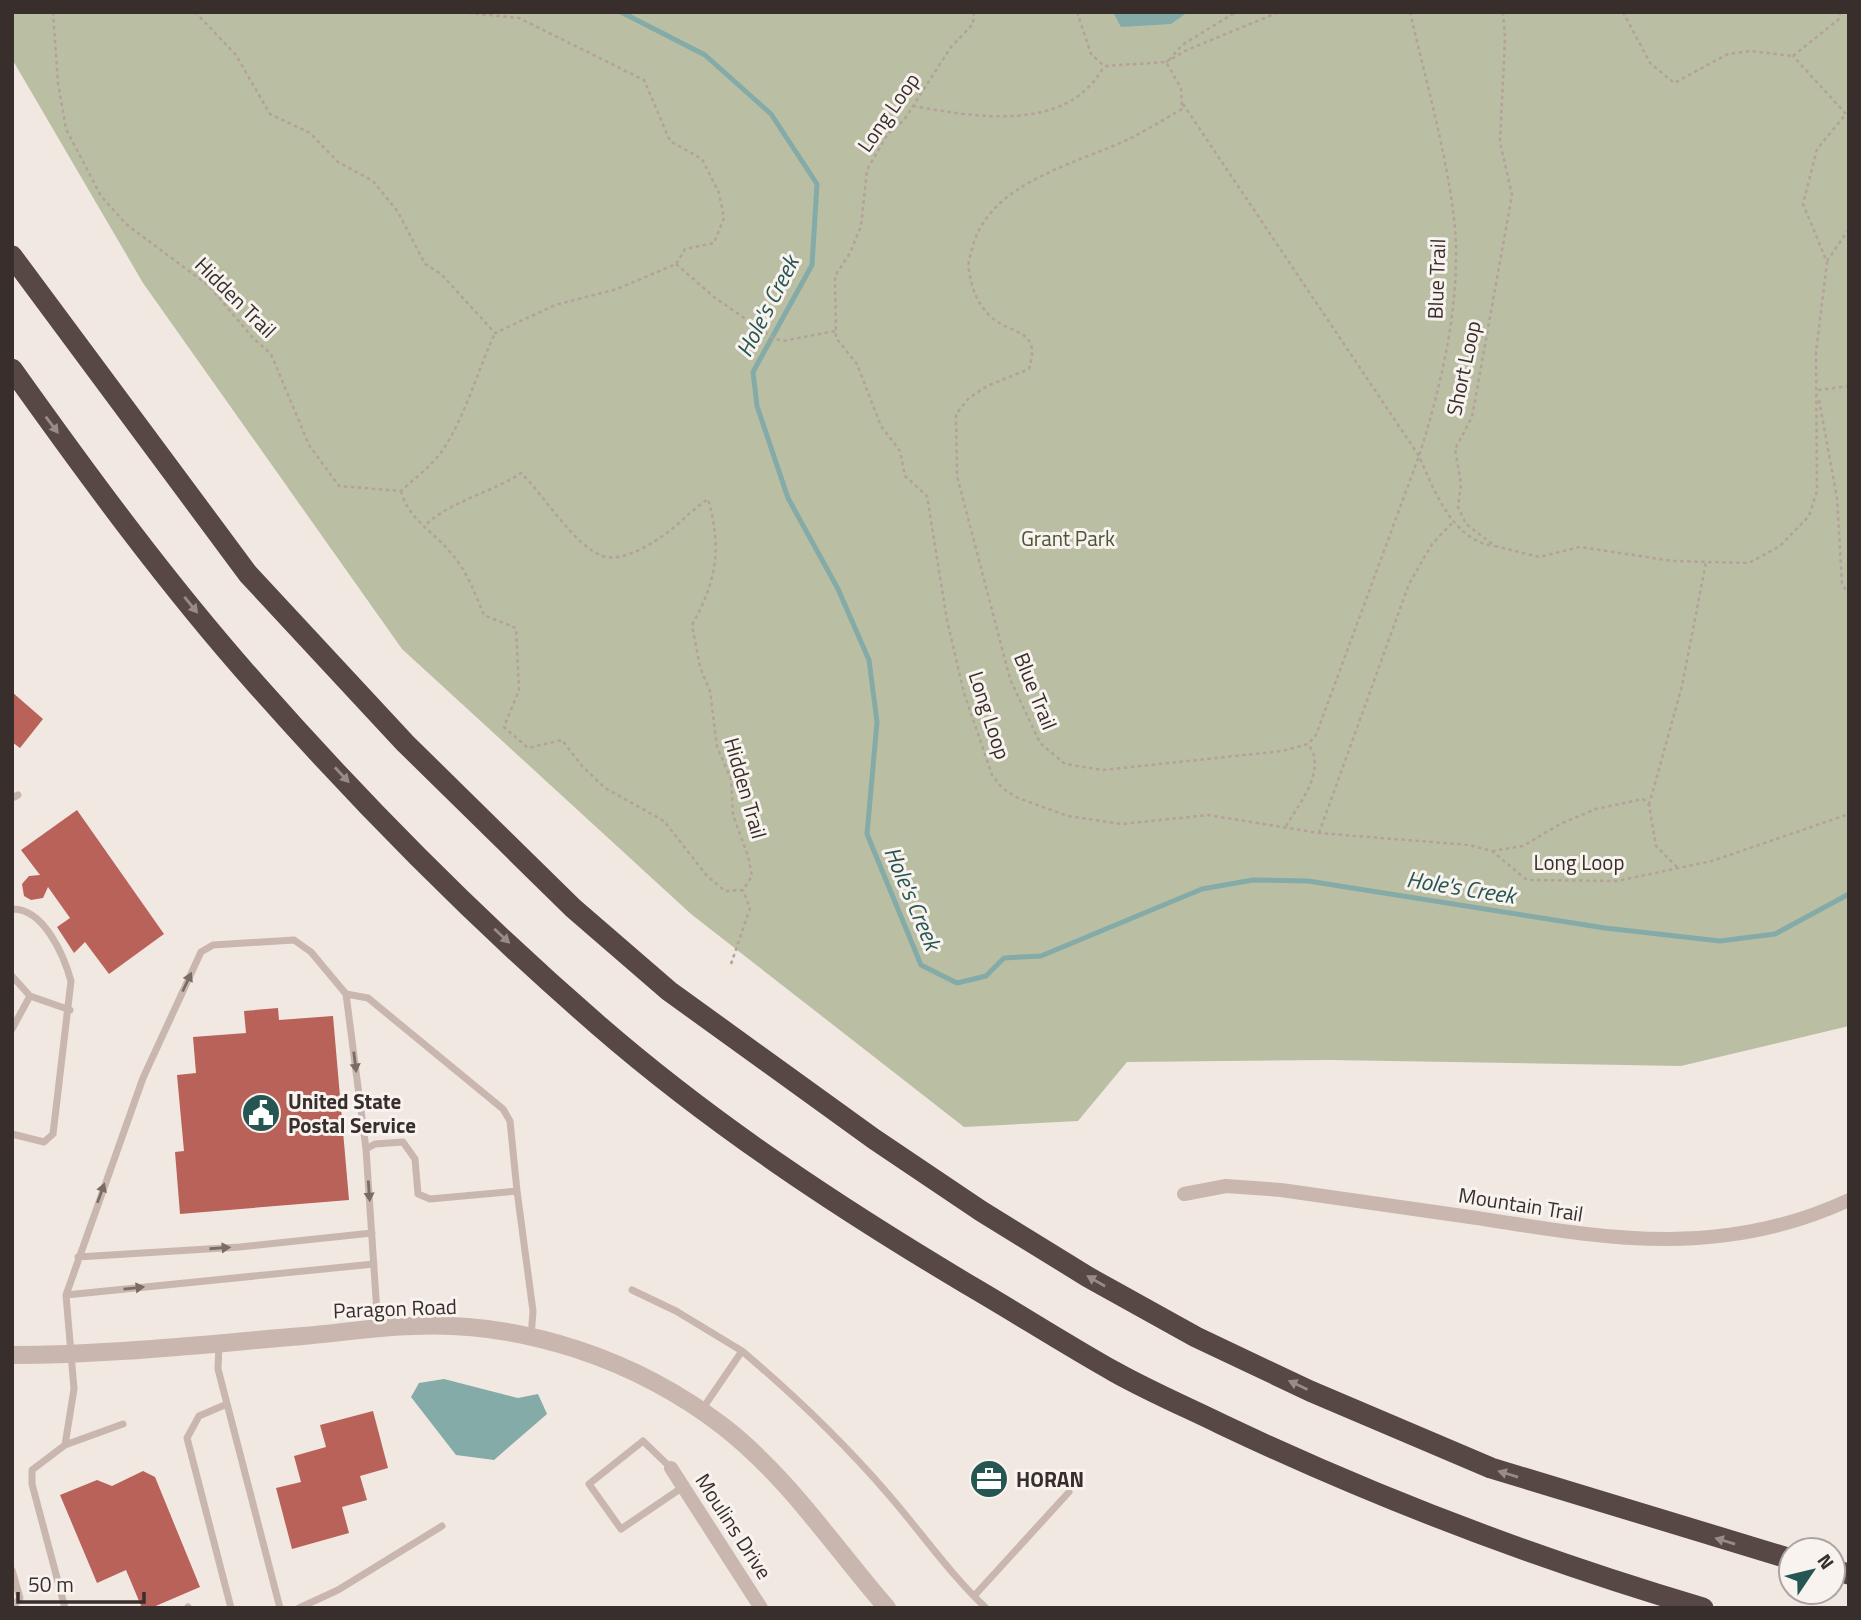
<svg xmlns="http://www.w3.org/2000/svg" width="1861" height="1620" font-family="'Titillium Web',sans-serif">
<rect width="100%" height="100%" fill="#f1e8e2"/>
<!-- green -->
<path fill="#babfa4" d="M12,12h1837v1014l-168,40 -351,-6 -203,2 -49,59 -114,6 -273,-213 -289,-265 -259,-366 -131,-224z"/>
<!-- water -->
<path fill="#84aba7" d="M1113,12h75l-17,12 -50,3z
M444,1379l74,19 20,-4 9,20 -53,46 -38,-5 -45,-58 8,-14z"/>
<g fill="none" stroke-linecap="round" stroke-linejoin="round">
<!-- stream -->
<path stroke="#84aba7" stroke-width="5" d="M621,12l84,43 66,59 46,70 -5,81 -59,107 4,34 31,92 50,91 31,71 8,62 -10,112 54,131 36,18 29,-7 18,-18 37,-2 161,-67 51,-9 55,1 297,47 115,13 55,-7 74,-40"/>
</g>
<!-- building -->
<path fill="#b96259" d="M12,692l31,27 -23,29 -8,-6z
M77,810l87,124 -55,40 -24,-32 -11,11 -17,-26 13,-9 -22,-31 -5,11 -12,2 -7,-4 -2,-12 7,-8 11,-1 -19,-25z
M278,1008l1,12 54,-4 16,184 -169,14 -5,-62 9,-1 -7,-76 19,-2 -3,-36 53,-4 -2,-22z
M373,1411l15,57 -28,8 7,24 -25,7 7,26 -57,16 -16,-61 25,-6 -7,-26 32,-9 -6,-22z
M143,1471l12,6 45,110 -49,21h-9l-16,-38 -29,13 -37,-88 37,-15 15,6z"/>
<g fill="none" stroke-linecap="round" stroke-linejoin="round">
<!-- path -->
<path stroke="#b4a199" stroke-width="2.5" stroke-dasharray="3.5 3.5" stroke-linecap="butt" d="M53,12l5,71 8,46 35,67 25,28 83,62 44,52 18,16 38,91 30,41 62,5c15,-14 32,-26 43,-43 22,-34 34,-78 51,-115
M195,12l41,43 34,59 40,19 28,29 35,19 25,31 27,52 16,10 54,59 60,-28 62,-16 59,-25 9,-15 29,-6 10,-25 -5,-25 -17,-34 -32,-18 -26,-61 -125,-62 -59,-6
M974,12l-1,12 -22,23 -47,73 -17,15 -20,35 -6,56 -11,27 -15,23 1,62 21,26 24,62 19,25 5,25 22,20 20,124 17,73 28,82 10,13 16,10 50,18 54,8 86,-9 111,18 150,12 23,6 35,29 90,1 95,-20 137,-47
M1077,12l14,42 13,12 62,-4 15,26 1,21c-17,10 -34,20 -51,29 -54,26 -139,43 -158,107 -2,9 -6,18 -4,26 3,17 7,30 19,43 22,23 54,12 41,55l-42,17 -18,12 -13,16 1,62 53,203 30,64 25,21 38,6 179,-19 26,-7 8,-9 103,-279c24,-75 45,-167 34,-246 -9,-66 -28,-133 -43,-198
M1503,12l2,26 -5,104 12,53 -40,222 -17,32 6,35 -3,23 8,17 29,22 44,11 41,-10 93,14 76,2 31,-17 29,-30 8,-25 -1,-139 11,-90 -24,-58 14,-55 29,-35 -53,-58
M1623,12l27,51 24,20 54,-29 23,-3 42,5
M1793,56l46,-37 1,-7
M1169,60l13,-15 54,-33
M1166,62l21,-12 92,-38
M1183,104l236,352c15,34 33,84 75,90
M913,106c62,11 155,28 191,-40
M1827,261l22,-32
M676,264l38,33 59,41 10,3 52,-10
M1818,390l31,-4
M1819,400l18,98 5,85 7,13
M401,491c7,28 32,40 50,62 16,18 24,41 33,62l32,13 3,62 -15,37 24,21 34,-8 20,26 23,22 59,33 43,55 18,15 18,-1 9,-14 -4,-20 -15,-41 -2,-36 -14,-32 -7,-56 -10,-24 -8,-42c25,-45 30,-77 16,-126 -18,12 -32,29 -50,40 -13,9 -39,23 -55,17 -29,-10 -58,-60 -82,-83 -32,21 -69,27 -97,53
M1649,805l33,-119 24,-124
M1286,826c13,-22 42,-57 22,-82
M1319,833l90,-249 23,-40 22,-23
M1492,851l31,-5 37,-22 36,-15 47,-10 6,6 7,41 21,21
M731,964l19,-56 -7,-18"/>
<!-- service -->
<path stroke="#c9b7af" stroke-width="7" d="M12,798l6,-3
M12,909c32,-1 52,47 59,72l-18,153 -9,8 -32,-8
M12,976l18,20 -18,33
M346,994l22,4 135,111 7,12 7,70
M30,996l40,14
M366,1149l9,-5 28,-2 12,17 3,35 12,5 87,-8 16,120 -2,26
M78,1257l162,-10 132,-14
M632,1290l44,21 66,40
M66,1295l308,-31
M219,1343l-1,26 62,239
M227,1404l-28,12 -12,22 44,170
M701,1411l41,-60c52,44 101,91 146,143 33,38 61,79 98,114
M65,1445l58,-21
M671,1468l-28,-27 -54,43 32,45 62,-42
M12,1570l8,28 -8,10
M974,1596l95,-104
M65,1608l-33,-124v-14l33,-25 9,-56 -8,-94 77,-217 58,-126 12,-7 81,-5 17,12 35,42 20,155 12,179
M187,1608l1,-1
M299,1608l39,-18 104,-64"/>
<!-- minor -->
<path stroke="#c9b7af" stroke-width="14" d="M1184,1194l42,-8 55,4c65,9 130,18 196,28 132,21 245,41 372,-18
M671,1468l90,140"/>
<!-- tertiary -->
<path stroke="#c9b7af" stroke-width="18" d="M12,1355c97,0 194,-11 291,-19 36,-3 73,-9 110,-10 111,-5 224,34 311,101 64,50 110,120 163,181"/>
<!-- motorway -->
<path stroke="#584845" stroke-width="21" d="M12,256l236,318 157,169 168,165 96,83 205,148 107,72 107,66 108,60 114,54 181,77 300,91
M12,369c77,108 156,216 244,315 106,120 221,236 342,341 114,99 240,182 369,259 50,29 98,60 148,88 34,19 71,35 106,52 156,74 316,135 482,184
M1833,1570l16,4"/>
</g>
<!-- one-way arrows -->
<defs><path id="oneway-solid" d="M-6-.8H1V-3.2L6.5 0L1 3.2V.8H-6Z" transform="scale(1.75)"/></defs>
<g fill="#988c89">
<use href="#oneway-solid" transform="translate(52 425) rotate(53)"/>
<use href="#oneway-solid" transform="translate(191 605) rotate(51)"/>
<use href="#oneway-solid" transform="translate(342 775) rotate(47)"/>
<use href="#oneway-solid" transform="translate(502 936) rotate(43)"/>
<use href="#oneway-solid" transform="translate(1096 1281) rotate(-150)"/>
<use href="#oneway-solid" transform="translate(1298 1385) rotate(-155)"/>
<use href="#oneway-solid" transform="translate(1508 1474) rotate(-163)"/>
<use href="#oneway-solid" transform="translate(1725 1541) rotate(-163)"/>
</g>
<g fill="#796c67">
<use href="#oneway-solid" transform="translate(187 982) rotate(-65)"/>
<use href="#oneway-solid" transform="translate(355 1062) rotate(83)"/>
<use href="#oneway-solid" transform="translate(369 1191) rotate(86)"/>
<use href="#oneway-solid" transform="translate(101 1193) rotate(-70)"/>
<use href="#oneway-solid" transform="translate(220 1248) rotate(-4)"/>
<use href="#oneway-solid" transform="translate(134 1288) rotate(-6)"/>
</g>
<!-- icons -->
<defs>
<symbol id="civic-disc" viewBox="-11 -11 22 22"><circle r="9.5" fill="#265652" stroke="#f9f3ef"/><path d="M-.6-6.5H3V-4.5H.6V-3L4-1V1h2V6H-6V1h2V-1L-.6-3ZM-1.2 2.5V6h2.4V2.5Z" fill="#fff"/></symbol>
<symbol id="office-disc" viewBox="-11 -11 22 22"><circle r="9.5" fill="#265652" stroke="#f9f3ef"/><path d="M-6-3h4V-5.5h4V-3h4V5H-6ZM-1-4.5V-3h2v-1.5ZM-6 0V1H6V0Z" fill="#fff"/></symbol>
</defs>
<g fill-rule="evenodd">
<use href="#civic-disc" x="239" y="1091" width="44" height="44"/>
<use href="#office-disc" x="967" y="1457" width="44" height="44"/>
</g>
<g text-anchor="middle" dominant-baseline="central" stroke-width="6" stroke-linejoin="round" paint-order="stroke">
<!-- street labels -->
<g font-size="21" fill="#382e2c" stroke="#f9f3ef">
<text transform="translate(888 112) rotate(-55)">Long Loop</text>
<text transform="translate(1436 279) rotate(-88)">Blue Trail</text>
<text transform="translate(236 297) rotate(45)">Hidden Trail</text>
<text transform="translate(1463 368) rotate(-78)">Short Loop</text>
<text transform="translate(1036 691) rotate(68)">Blue Trail</text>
<text transform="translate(990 715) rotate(72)">Long Loop</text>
<text transform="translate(746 788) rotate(74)">Hidden Trail</text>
<text x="1579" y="862">Long Loop</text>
<text transform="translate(1521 1204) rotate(9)">Mountain Trail</text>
<text transform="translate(395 1308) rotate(-2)">Paragon Road</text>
<text transform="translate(734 1526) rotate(57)">Moulins Drive</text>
</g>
<!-- park labels -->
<g font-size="21" fill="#4d5433" stroke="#f9f3ef">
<text x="1068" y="538">Grant Park</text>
</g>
<!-- poi labels -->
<g font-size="21" font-weight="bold" fill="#382e2c" stroke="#f9f3ef" text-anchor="start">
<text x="288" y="1101">United State<tspan x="288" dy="24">Postal Service</tspan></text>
<text x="1016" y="1479">HORAN</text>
</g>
<!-- water labels -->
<g font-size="23" font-style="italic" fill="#265652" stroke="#f9f3ef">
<text transform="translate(767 306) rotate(-63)">Hole's Creek</text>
<text transform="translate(1461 887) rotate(9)">Hole's Creek</text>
<text transform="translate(913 898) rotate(67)">Hole's Creek</text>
</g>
</g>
<!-- border -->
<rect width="1861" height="1620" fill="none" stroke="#382e2c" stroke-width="28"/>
<!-- north arrow -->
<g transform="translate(1812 1571) rotate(55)"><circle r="33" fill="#f9f3ef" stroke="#aca4a1" stroke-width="2"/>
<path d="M0-5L12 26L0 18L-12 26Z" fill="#265652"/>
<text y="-10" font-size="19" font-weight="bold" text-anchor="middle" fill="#382e2c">N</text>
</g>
<!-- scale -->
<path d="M18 1592v10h126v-10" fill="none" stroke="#382e2c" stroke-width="3.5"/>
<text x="28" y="1592" font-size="21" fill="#382e2c" stroke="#f9f3ef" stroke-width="5" paint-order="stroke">50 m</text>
</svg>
